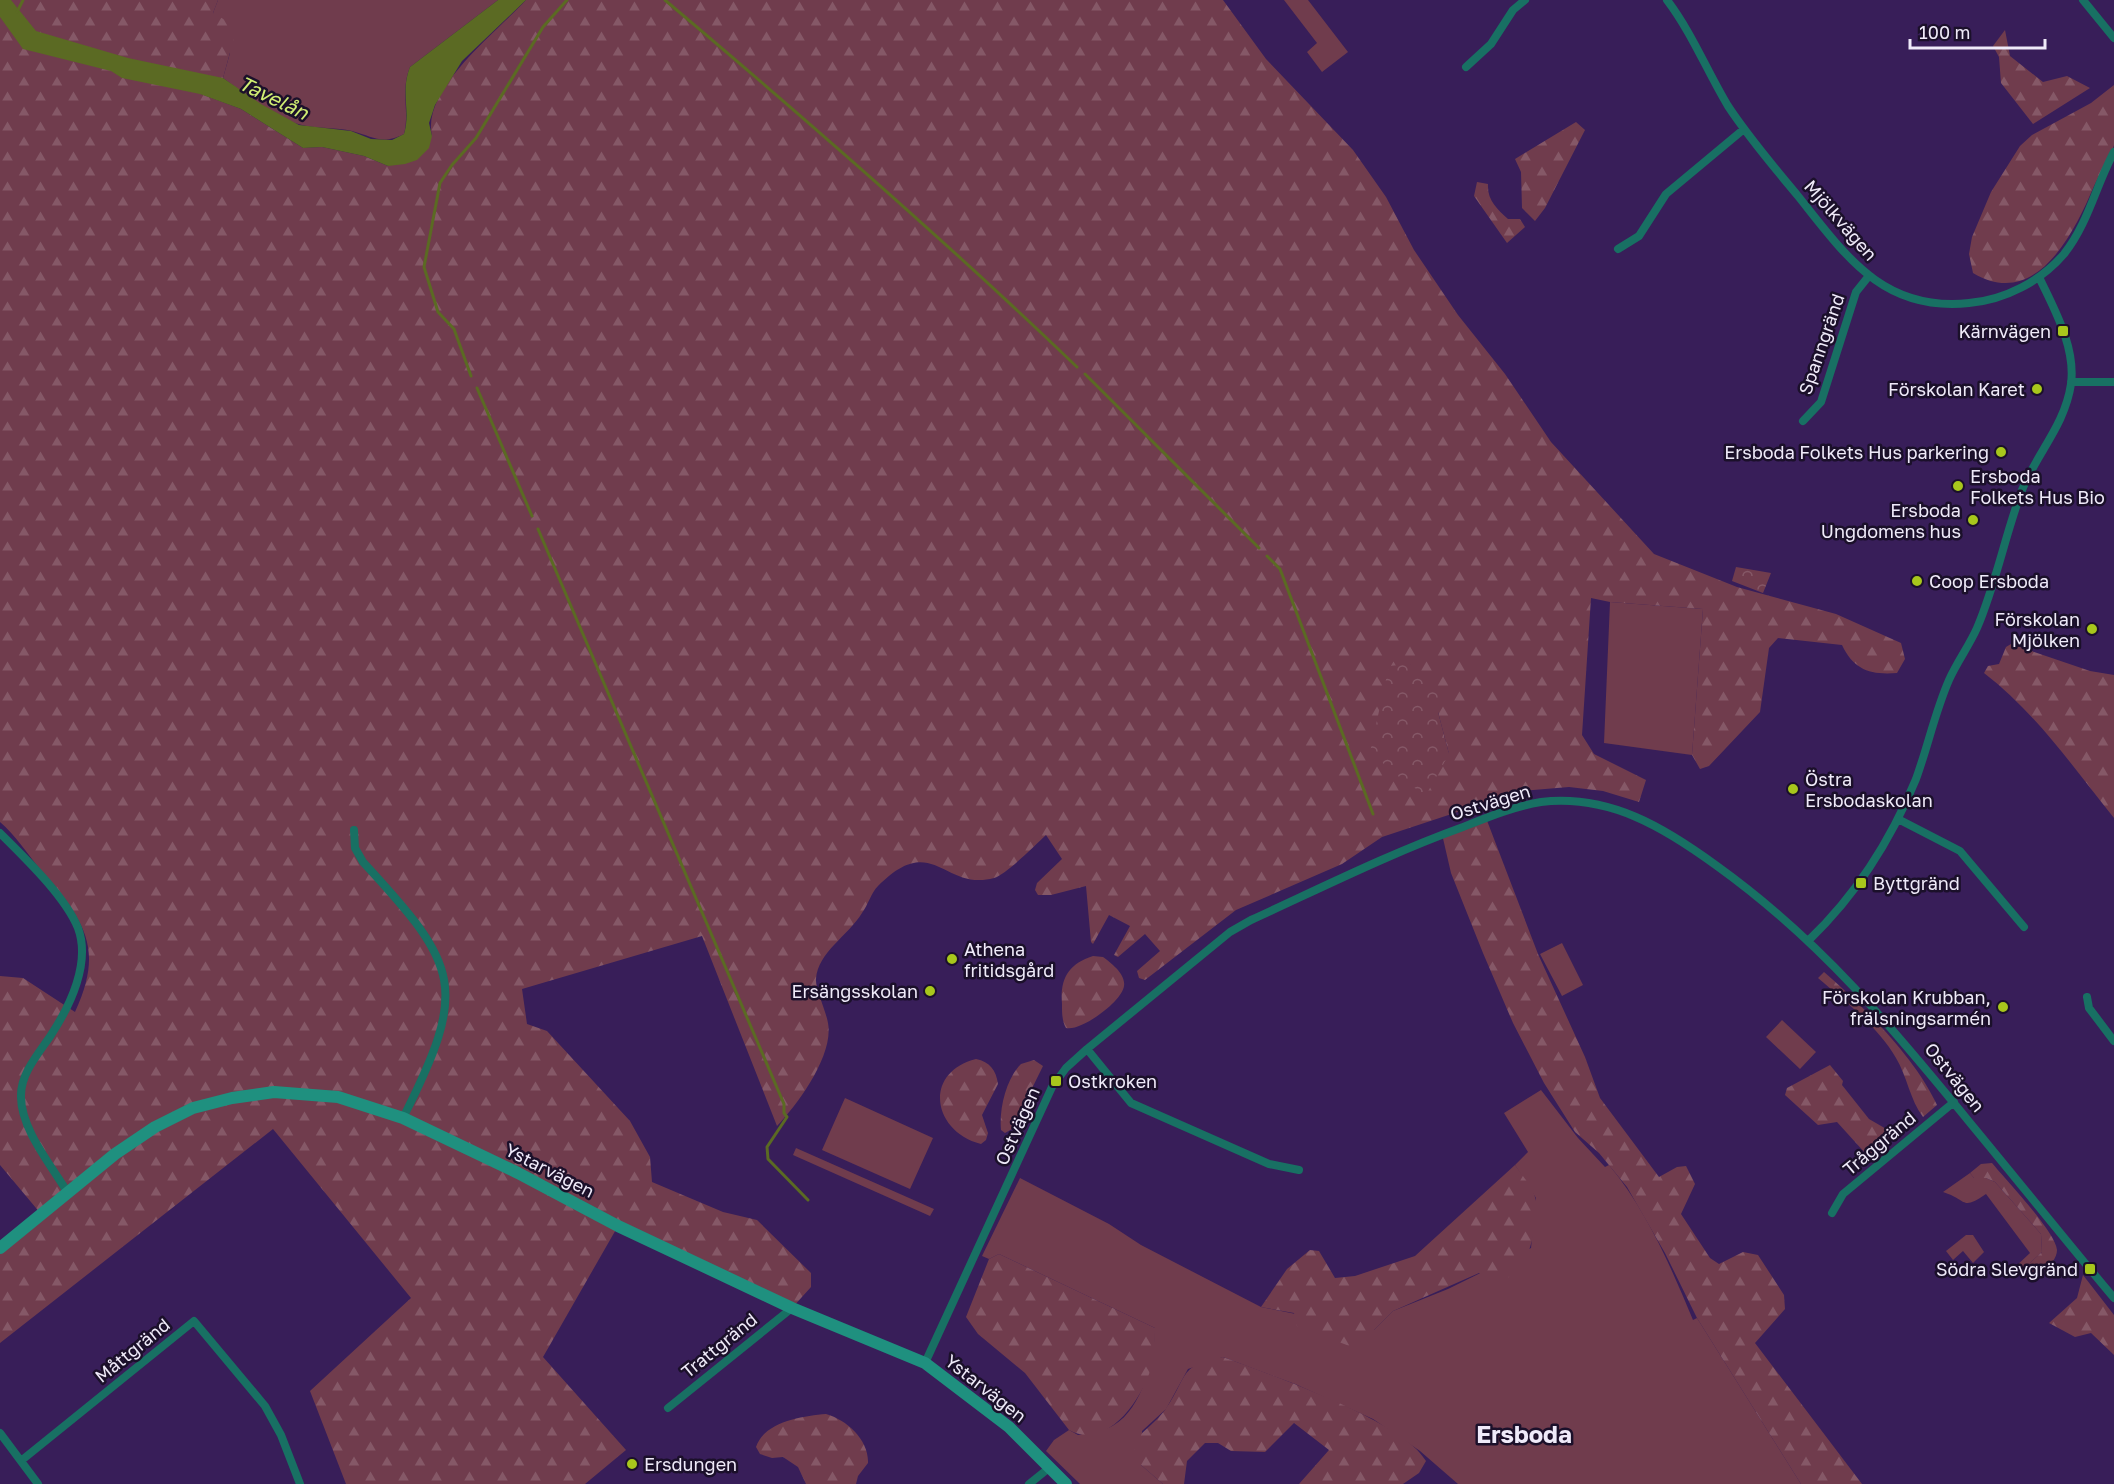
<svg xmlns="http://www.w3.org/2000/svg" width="2114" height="1484" font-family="'Golos Text',sans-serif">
<defs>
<pattern id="forest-firs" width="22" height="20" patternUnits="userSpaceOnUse" patternTransform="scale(1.5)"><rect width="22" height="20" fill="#703c4d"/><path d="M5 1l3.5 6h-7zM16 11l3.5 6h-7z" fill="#855867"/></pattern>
<pattern id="park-crowns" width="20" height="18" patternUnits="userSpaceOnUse" patternTransform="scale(1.5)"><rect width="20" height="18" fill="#703c4d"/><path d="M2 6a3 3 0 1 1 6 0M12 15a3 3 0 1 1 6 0" fill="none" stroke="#855867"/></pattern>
</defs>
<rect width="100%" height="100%" fill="#381e59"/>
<!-- green -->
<path fill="#703c4d" d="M218,0h280l-88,67c-10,25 0,44 -6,67 -22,11 -30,3 -52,-3 -16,-4 -34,-2 -50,-6 -25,-5 -58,-32 -79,-47l7,-25 -17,-40z
M1284,0h24l40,52 -26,20 -15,-20 10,-9z
M1610,602l93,7 -11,146 -88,-12z
M1562,943l21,42 -21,11 -22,-42z
M1782,1020l34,32 -16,17 -34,-32z
M1541,1090l37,48 27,29 4,-2c38,46 61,100 84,155l4,-2 104,166h-343l-38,-33 -47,-32 -78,-35 -72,-27 -35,12 -22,40 -24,22 -1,34 22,19h-83l-34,-33 8,-11 15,-10 9,5c11,-3 27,-4 36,-10 28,-16 41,-68 41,-97l-156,-74 -10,5 -7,-3 38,-78 89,46 32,21 120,62 113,23 19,-19 55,-22 83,-41 5,-50 -21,-33 13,-13 -24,-39z
M845,1098l88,40 -23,51 -88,-39z
M796,1148l138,61 -4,7 -137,-61z
M1970,1173l4,5h12l9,4 46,52 1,18 -22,20 -6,-4 16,-15 -44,-59c-25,17 -18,6 -43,-2z
M1966,1235h7l11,17 -11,11 -10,-12 -10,9 -7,-9z"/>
<!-- forest -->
<path fill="url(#forest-firs)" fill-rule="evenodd" d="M0,0h218l-5,13 24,14 -14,51 -22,16 40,15 62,39 19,-1 42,9 24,10 44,-30c-11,-47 65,-104 94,-136h697l43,59 87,91 33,47 28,53 44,65 47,59 46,68 103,112 83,33 99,27 65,29 4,16 -8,14c-27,2 -43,-3 -55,-28l-64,-7 -9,10 -9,64 -51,54 -9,3 -8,-14 11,-146 -93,-7 -19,-4 -9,137 12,19 52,26 -7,22 -36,-11 -34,-4 -48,4 -139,46 -40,27 -106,46 -91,70 -6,-2 -2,-7 23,-20 -15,-17 -27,23 -4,-2 16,-29 -21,-11 -16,29 -2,-2 -5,-56 -35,9h-13l-3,-5 2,-7 25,-24 -16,-24c-11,10 -39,39 -52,43 -50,14 -61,-48 -116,8 -7,7 -10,19 -16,27 -14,23 -44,39 -46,66 -1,9 10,32 12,44 6,32 -30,81 -51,103l-75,-190 -180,53 5,35 20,7 83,90 20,36 2,25 71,30 34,8 54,53v14l-19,21 -174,-82 -75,131 83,93 -41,34h-239l-36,-93 101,-93 -138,-169 -273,214v-95l41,-34 -41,-49v-189l23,2 52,34c31,-67 7,-93 -36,-144 -12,-15 -24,-33 -39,-46zM1410,664l28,48 11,42z
M2005,30l5,26 33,26 24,-6 23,12 -57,36 -32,-41 -2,-26 -6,-11z
M2114,85c0,19 0,42 0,60 -3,13 -14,28 -20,41 -20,47 -58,125 -121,87l-4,-19 3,-17 19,-45 29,-46 12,-11 59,-32z
M1576,122l9,8 -40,78 -10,13 -13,-13 -1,-36 -6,-13z
M1477,182l11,2c-1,16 9,25 20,35h12l5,8 -18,16 -33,-47z
M2011,644l79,27 24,4v143c-41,-51 -78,-105 -130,-145l4,-7 11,-2 7,-17z
M1486,818l52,136 47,103 15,41 59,79 18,-10 9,-1 9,18 -14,30 29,44 9,6 24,-12 15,3 26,40 1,14 -30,34 107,141h-61l-104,-166 -32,-65 -38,-66 -28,-34 -24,-21 -31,-49 -31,-60 -30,-70 -32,-80 -9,-39z
M1093,956l10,1c8,6 23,17 21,29 -2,16 -44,46 -58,42 -4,-7 -4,-15 -4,-24 -2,-25 6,-40 31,-48z
M1824,972c39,34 91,85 113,133l-14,12c-13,-17 -16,-41 -27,-59 -17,-30 -52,-58 -78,-80z
M976,1059c14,3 20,11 22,25l-16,31 6,18 -2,7 -5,4c-48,-12 -59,-71 -5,-85z
M1034,1060l9,6 -31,63 -7,4 -4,-3c-2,-21 5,-51 20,-66z
M1830,1065l13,16 -1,4 27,34 19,11 2,10 -17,15 -7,-1 -29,-32 -19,3 -33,-30 2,-7z
M1992,1163c13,16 64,69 65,87 0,13 -18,24 -26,32l-11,-10 22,-20 -1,-18 -46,-52 -9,-4h-12l-4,-5 11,-9z
M1515,1165c7,10 19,24 21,36 2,24 -7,80 -40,79 -5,0 -12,-5 -17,-7l-86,38 -19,19 -22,17 -55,-21 -3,-13 -33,-6 26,-38 23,-19 9,1 16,27 20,-2 60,-20z
M999,1254l156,74c0,12 0,25 -3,37 -9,33 -44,86 -83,65l-44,-57 -47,-39 -12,-17 23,-58z
M2083,1275l31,40v40l-23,-22 -16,4 -26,-14 28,-25z
M1223,1357c46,17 181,64 203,104l-7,12 -16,11h-104l30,-34 -35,-27 -29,29 -34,-1 -13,-8h-13l-18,18 -3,23h-21l-22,-19 -9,-22c11,-12 24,-21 33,-33 23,-32 13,-46 58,-53z
M826,1414c21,6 43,26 42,49l-10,13 -2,8h-50l-8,-17 -15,-10 -11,1 -12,-4 -4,-7c8,-25 46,-31 70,-33z"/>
<!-- park -->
<path fill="url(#park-crowns)" d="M1736,567l35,6 -8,20 -31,-12z
M1410,664l26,20 8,16 -6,12 11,42 -23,41 -21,-13 -35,-30 19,-86z"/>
<!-- water -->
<path fill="#5b6a23" d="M0,0h11l25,31 92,27 95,20 38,26 38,21 52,6 20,8 21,1 12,-6c7,-23 -4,-42 6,-67l88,-67h28l-64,61 -27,44 -6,18 3,13 -3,12 -12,12 -12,4 -17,2 -24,-10 -42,-9 -19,1 -62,-39 -41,-15 -78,-16 -11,-7 -88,-22 -23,-32z"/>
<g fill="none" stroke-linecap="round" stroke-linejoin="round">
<!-- stream -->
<path stroke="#5b6a23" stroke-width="3" d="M665,0c141,119 279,239 412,367
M17,12l6,-12
M1085,374l174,174
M471,376l-17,-47 -16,-17 -14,-45 16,-84 12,-18 24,-27 67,-111 24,-27
M477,388l55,128
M538,529l246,575v9l3,4 -20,30 1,12 40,41
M1267,556l13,13 93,245"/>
<!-- street -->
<path stroke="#187063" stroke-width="8" d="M1667,0c25,33 40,71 61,106 21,32 46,61 70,90 48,60 85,116 171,107 36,-3 72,-22 95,-49 24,-30 32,-69 50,-102
M2083,0l31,38
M1466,67l25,-23 22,-34 12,-10
M1618,249l21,-13 27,-42 78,-65
M2071,382h43
M1803,421l18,-19 35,-110 12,-15
M1898,819l62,32 64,76
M354,830l1,18 8,14c97,105 106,125 40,256
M0,833c25,25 65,63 78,95 13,35 -8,78 -27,107 -12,18 -30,38 -30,60 -1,33 30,70 47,98
M1809,940c48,-46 82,-100 107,-161 12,-33 19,-67 33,-99 8,-18 20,-34 28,-52 19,-44 28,-93 45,-138 15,-37 43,-65 49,-106 5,-37 -17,-75 -32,-107
M2087,997l2,11 25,33
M1087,1049l44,54 138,61 30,6
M1832,1213l11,-19 111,-92
M925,1363l127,-276 14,-19 21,-19 143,-117 21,-12c70,-32 140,-67 212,-93 25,-10 52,-21 78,-25 69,-8 124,26 176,64 103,74 175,161 254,258 48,58 95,117 143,174
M668,1408l124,-100
M0,1433l38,51
M22,1460l172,-139 71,85 16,29 19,49
M1029,1484l20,-16"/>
<!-- secondary -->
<path stroke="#1f907f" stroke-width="12" d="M0,1248l115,-94 40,-27 38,-19 39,-10 42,-6 64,5 65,21 115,55 100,53 174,82 133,55 84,64 57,57"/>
</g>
<!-- markers -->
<g fill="#a8c71c" stroke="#1b102a" stroke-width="2">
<rect x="2057" y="325" width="12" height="12" rx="3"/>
<circle cx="2037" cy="389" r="6"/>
<circle cx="2001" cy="452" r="6"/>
<circle cx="1958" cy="486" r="6"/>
<circle cx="1973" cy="520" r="6"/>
<circle cx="1917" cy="581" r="6"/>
<circle cx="2092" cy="629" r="6"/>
<circle cx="1793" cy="789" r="6"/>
<rect x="1855" y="877" width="12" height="12" rx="3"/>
<circle cx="952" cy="959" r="6"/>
<circle cx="930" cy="991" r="6"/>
<circle cx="2003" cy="1007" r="6"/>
<rect x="1050" y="1075" width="12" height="12" rx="3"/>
<rect x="2084" y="1263" width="12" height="12" rx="3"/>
<circle cx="632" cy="1464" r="6"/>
</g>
<g text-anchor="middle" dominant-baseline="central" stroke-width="5" stroke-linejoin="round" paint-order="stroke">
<!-- street labels -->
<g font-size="18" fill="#efeaf9" stroke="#1b102a">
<text transform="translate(1841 220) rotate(49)">Mjölkvägen</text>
<text transform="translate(1821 344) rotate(-71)">Spanngränd</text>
<text transform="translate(1490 802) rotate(-17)">Ostvägen</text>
<text transform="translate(1955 1077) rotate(51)">Ostvägen</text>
<text transform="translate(1017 1126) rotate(-66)">Ostvägen</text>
<text transform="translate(1879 1143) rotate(-40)">Tråggränd</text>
<text transform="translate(550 1170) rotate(27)">Ystarvägen</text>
<text transform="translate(719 1345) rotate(-39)">Trattgränd</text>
<text transform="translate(132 1350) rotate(-39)">Måttgränd</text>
<text transform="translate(986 1388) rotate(38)">Ystarvägen</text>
</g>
<!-- poi labels -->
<g font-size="18" fill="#efeaf9" stroke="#1b102a" text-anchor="end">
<text x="2051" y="331">Kärnvägen</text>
<text x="2025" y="389">Förskolan Karet</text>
<text x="1989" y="452">Ersboda Folkets Hus parkering</text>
<text x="1970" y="476" text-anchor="start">Ersboda<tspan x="1970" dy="21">Folkets Hus Bio</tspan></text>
<text x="1961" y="510">Ersboda<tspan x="1961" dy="21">Ungdomens hus</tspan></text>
<text x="1929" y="581" text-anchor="start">Coop Ersboda</text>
<text x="2080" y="619">Förskolan<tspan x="2080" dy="21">Mjölken</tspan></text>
<text x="1805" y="779" text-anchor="start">Östra<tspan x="1805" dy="21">Ersbodaskolan</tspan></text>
<text x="1873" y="883" text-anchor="start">Byttgränd</text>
<text x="964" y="949" text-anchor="start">Athena<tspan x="964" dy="21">fritidsgård</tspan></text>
<text x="918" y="991">Ersängsskolan</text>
<text x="1991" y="997">Förskolan Krubban,<tspan x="1991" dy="21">frälsningsarmén</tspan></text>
<text x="1068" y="1081" text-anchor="start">Ostkroken</text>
<text x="2078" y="1269">Södra Slevgränd</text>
<text x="644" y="1464" text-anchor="start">Ersdungen</text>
</g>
<!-- water labels -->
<g font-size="20" font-style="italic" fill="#d0ed73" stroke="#1b102a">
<text transform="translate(274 97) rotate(26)">Tavelån</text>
</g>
<!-- district labels -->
<g font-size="24" font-weight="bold" fill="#efeaf9" stroke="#1b102a">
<text x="1524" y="1433">Ersboda</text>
</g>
</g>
<!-- scale -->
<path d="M1910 39v9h135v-9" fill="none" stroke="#efeaf9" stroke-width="3"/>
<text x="1919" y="39" font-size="18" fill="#efeaf9" stroke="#1b102a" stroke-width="4.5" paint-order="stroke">100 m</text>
</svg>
